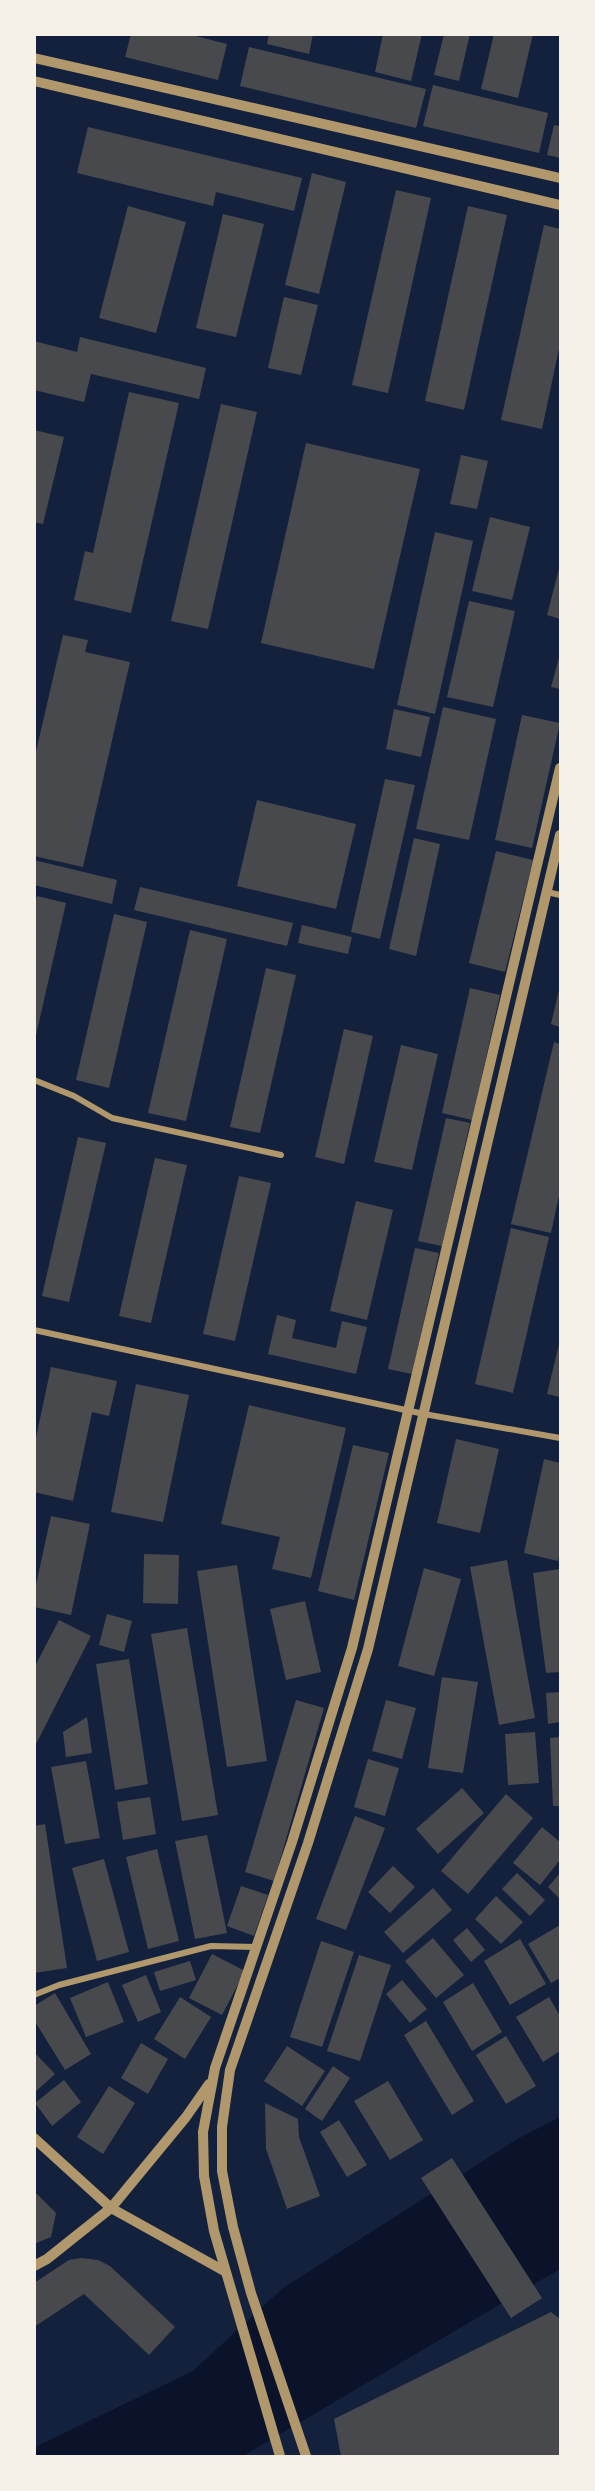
<svg xmlns="http://www.w3.org/2000/svg" width="595" height="2491" font-family="'Space Grotesk',sans-serif">
<rect width="100%" height="100%" fill="#14213d"/>
<!-- water -->
<path fill="#0b132b" d="M560,2117v152l-317,187h-208v-9l158,-76 90,-83 236,-150z"/>
<!-- building -->
<path fill="#48494c" d="M131,34h57l39,10 -9,36 -93,-23z
M269,34h44l-4,20 -42,-10z
M383,34h39l-11,47 -36,-9z
M444,34h26l-11,47 -25,-6z
M494,34h39l-15,64 -37,-9z
M249,47l177,42 -10,39 -176,-42z
M433,85l115,28 -9,40 -116,-27z
M554,125l6,1v32l-13,-3z
M88,127l214,51 -8,33 -78,-19 -3,14 -136,-33z
M312,173l34,9 -27,112 -34,-9z
M396,190l35,8 -43,195 -36,-8z
M128,206l58,16 -30,111 -57,-15z
M468,206l39,9 -43,195 -39,-9z
M223,214l41,10 -28,113 -40,-9z
M544,225l16,4v115l-18,85 -41,-9z
M284,297l34,8 -17,70 -33,-7z
M80,337l126,31 -7,31 -108,-25 -7,28 -50,-12v-49l43,11z
M129,392l50,11 -48,210 -57,-13 11,-49 8,2z
M221,404l36,8 -49,217 -37,-8z
M34,430l30,7 -21,87 -9,-2z
M306,443l114,26 -46,200 -113,-26z
M461,455l27,6 -11,48 -27,-5z
M490,517l40,10 -18,73 -40,-9z
M435,532l38,9 -38,173 -38,-9z
M560,565v54l-13,-4z
M469,601l46,10 -22,96 -46,-10z
M63,635l25,5 -3,12 45,10 -47,205 -49,-11v-96z
M560,654v35l-9,-2z
M443,707l53,12 -27,121 -53,-11z
M394,709l36,8 -9,40 -35,-8z
M522,715l38,8 -28,125 -37,-8z
M385,779l30,6 -35,154 -29,-7z
M257,800l99,24 -20,85 -99,-23z
M414,838l26,6 -24,112 -27,-7z
M496,851l37,9 -28,112 -36,-9z
M34,860l83,20 -5,24 -78,-19z
M140,887l153,36 -6,23 -153,-36z
M37,896l29,7 -31,137 -1,-135z
M114,914l33,8 -38,166 -33,-8z
M302,925l50,12 -4,17 -50,-11z
M190,930l37,9 -41,182 -38,-8z
M266,968l30,7 -36,158 -30,-6z
M560,986v41l-9,-3z
M470,988l30,7 -28,125 -30,-7z
M344,1029l29,7 -29,128 -29,-7z
M554,1042l6,2v147l-9,42 -40,-9z
M401,1045l37,9 -26,116 -38,-8z
M446,1118l24,5 -28,123 -24,-5z
M78,1137l28,6 -37,159 -27,-6z
M155,1158l32,7 -36,158 -32,-7z
M239,1176l32,7 -36,158 -32,-7z
M356,1201l37,9 -26,110 -37,-9z
M511,1228l38,9 -36,156 -38,-9z
M415,1248l24,5 -27,121 -24,-5z
M277,1315l19,5 -4,18 44,10 6,-27 25,6 -11,47 -88,-20z
M560,1340v57l-13,-3z
M51,1367l66,14 -8,35 -17,-4 -19,89 -39,-9v-45z
M136,1384l53,11 -26,127 -52,-10z
M249,1405l97,23 -35,150 -39,-9 8,-32 -59,-13z
M456,1439l43,10 -19,84 -43,-10z
M353,1445l36,8 -35,147 -36,-9z
M544,1459l16,4v88l-2,10 -34,-8z
M51,1516l39,8 -19,91 -37,-8v-13z
M144,1554l35,1 -1,49 -35,-1z
M507,1560l28,158 -36,7 -29,-158z
M237,1565l30,196 -40,6 -30,-196z
M424,1568l37,11 -27,97 -36,-10z
M560,1569v103l-14,1 -13,-100z
M305,1601l16,71 -35,8 -16,-71z
M107,1614l25,7 -8,31 -25,-7z
M59,1620l32,16 -57,112v-80z
M187,1628l31,187 -36,6 -31,-187z
M129,1659l19,125 -33,6 -19,-126z
M442,1677l36,5 -15,91 -35,-5z
M560,1692v30l-12,2 -2,-31z
M296,1700l28,8 -50,173 -29,-9z
M386,1700l30,8 -14,51 -30,-8z
M87,1717l5,36 -26,4 -3,-25z
M535,1732l4,51 -31,2 -3,-51z
M560,1737v69h-7l-3,-68z
M368,1759l31,9 -14,48 -31,-9z
M86,1761l14,77 -35,6 -14,-77z
M462,1788l22,25 -46,41 -22,-25z
M506,1794l27,24 -65,76 -27,-23z
M150,1797l6,37 -33,6 -6,-38z
M355,1816l30,12 -39,102 -30,-11z
M45,1824l22,144 -33,5v-147z
M542,1827l18,15v18l-20,25 -27,-22z
M207,1835l20,98 -32,6 -20,-98z
M157,1849l22,92 -31,8 -22,-92z
M104,1859l25,93 -32,9 -25,-93z
M393,1866l22,21 -25,26 -22,-21z
M517,1873l28,27 -15,16 -28,-27z
M560,1873v26l-12,-12z
M241,1886l27,9 -14,41 -27,-10z
M433,1888l19,22 -49,43 -19,-21z
M496,1896l27,26 -22,22 -26,-25z
M560,1925v53l-9,5 -23,-39z
M467,1928l18,22 -14,12 -18,-22z
M433,1938l31,37 -28,23 -31,-37z
M520,1939l26,45 -36,21 -26,-44z
M321,1941l33,11 -32,95 -32,-10z
M212,1954l33,17 -23,44 -33,-17z
M359,1955l32,10 -31,96 -33,-10z
M190,1961l6,19 -36,11 -6,-19z
M146,1975l15,37 -23,10 -16,-37z
M402,1980l25,29 -17,14 -24,-29z
M108,1982l16,40 -38,15 -16,-39z
M473,1983l29,49 -30,19 -29,-49z
M55,1993l36,61 -26,16 -31,-50v-14z
M180,1997l31,20 -26,42 -31,-20z
M549,1997l11,19v35l-17,11 -27,-45z
M426,2021l48,80 -22,14 -48,-80z
M506,2036l30,50 -30,18 -30,-49z
M141,2043l27,16 -20,35 -27,-16z
M287,2046l38,25 -23,35 -38,-25z
M34,2052l21,22 -21,19z
M333,2066l17,12 -28,43 -17,-12z
M64,2080l17,22 -29,24 -17,-23z
M388,2081l35,59 -33,20 -36,-59z
M109,2086l26,17 -32,51 -26,-17z
M265,2103l33,16 1,18 21,59 -33,13 -21,-60z
M339,2120l28,45 -20,12 -27,-45z
M452,2158l90,140 -31,20 -90,-140z
M34,2191l22,22 -5,24 -17,7z
M81,2258l17,2 12,6 65,61 -26,28 -65,-61 -50,33v-44l35,-23z
M551,2312l9,7v137h-219l-7,-37z"/>
<g fill="none" stroke-linecap="round" stroke-linejoin="round">
<!-- minor -->
<path stroke="#b1986c" stroke-width="6" d="M547,892l13,3
M34,1080l40,16 38,22 169,37
M34,1330l390,84 136,24
M34,1995l25,-10 152,-39 45,1"/>
<!-- tertiary -->
<path stroke="#b1986c" stroke-width="10" d="M34,58l526,120
M34,81l526,124
M34,2138l77,70 115,64
M34,2266l13,-7 64,-51 75,-91 23,-33
M280,2456l-66,-225 -10,-55 -1,-44 12,-64 77,-226 60,-194 208,-880
M306,2456l-55,-163 -18,-66 -11,-56v-44l8,-57 78,-227 60,-194 192,-814"/>
</g>
<!-- border -->
<rect width="595" height="2491" fill="none" stroke="#f6f1e7" stroke-width="72"/>
</svg>
